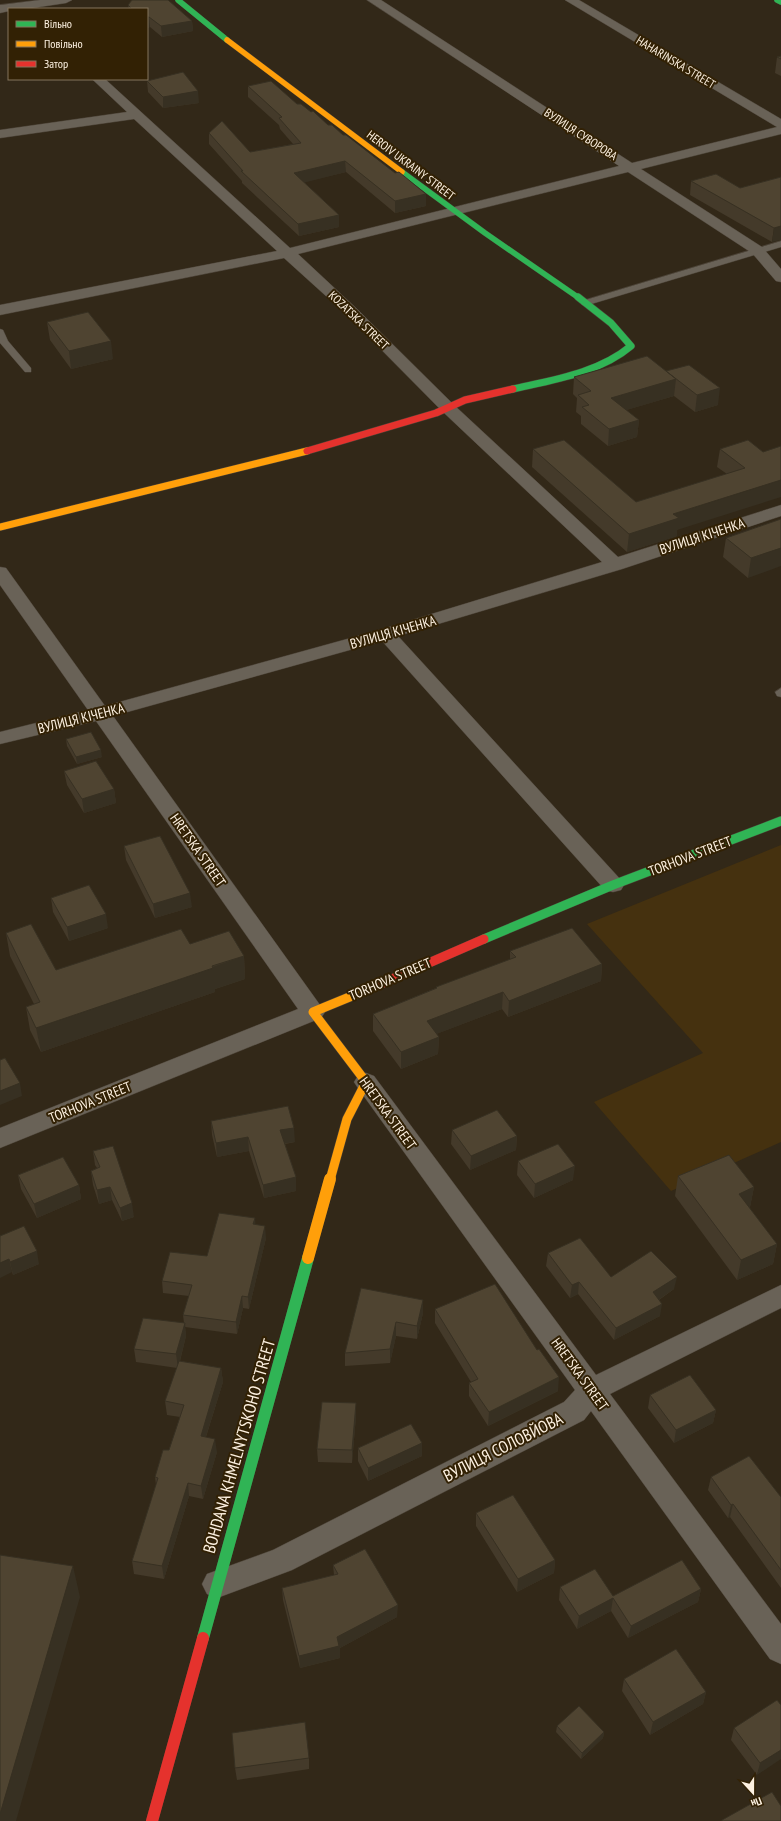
<svg xmlns="http://www.w3.org/2000/svg" width="781" height="1821" font-family="'PT Sans Narrow',sans-serif">
<rect width="100%" height="100%" fill="#322818"/>
<!-- built -->
<path fill="#45310f" d="M781,845v297l-110,49 -77,-89 109,-49 -116,-129z"/>
<g fill="none" stroke-linecap="round" stroke-linejoin="round">
<defs>
<path id="lane" d="M781,241v6l-193,58h-6l-1,-2 1,-2z
M0,329l3,1 5,11 23,27v4h-6l-25,-29z
M781,688v9l-4,-1 -2,-4z"/>
<path id="street" d="M40,0h32l-6,3 -40,6h-17v2l-9,2v-8z
M367,0h14l251,163 145,-36 -212,-127h14l202,119v15l-140,35 121,78 19,22v13l-5,-1 -24,-28 -124,-81 -330,82 59,55 97,96 164,152 163,-52v11l-159,53 -224,67 223,244 3,5 -3,5 -8,2 -8,-2 -223,-249 -269,75 212,296 -4,6 -321,130v-20l298,-119 -202,-288 -96,23v-12l88,-22 -88,-125v-18l6,1 99,138 271,-75 226,-69 -160,-151 -95,-96 -63,-57 -284,57v-10l277,-54 -143,-132 -134,19v-8l127,-18 -35,-33h13l185,169 329,-82z
M366,1073l8,3 222,299 185,-90v23l-171,86 171,230v40l-11,-5 -179,-248 -7,9 -292,150 -75,28 -10,-4 -5,-10 5,-10 66,-24 291,-148 11,-12 -217,-302 -4,-6 4,-6z"/>
<path id="fast-far3" d="M178,0l49,40
M777,0l4,2
M402,172l83,61 94,65"/>
<path id="fast-far2" d="M513,389c40,-9 86,-16 118,-43l-20,-23 -33,-26"/>
<path id="fast-far1" d="M484,939l129,-54 168,-64"/>
<path id="fast" d="M203,1638l105,-380"/>
<path id="slow-far3" d="M227,40l175,132"/>
<path id="slow-far2" d="M0,527l307,-76"/>
<path id="slow-far1" d="M330,1180l17,-61 19,-37 -53,-70 56,-23"/>
<path id="slow" d="M308,1258l22,-79"/>
<path id="jam-far2" d="M307,451l129,-38 29,-13 48,-11"/>
<path id="jam-far1" d="M369,989l115,-50"/>
<path id="jam" d="M152,1821l51,-183"/>
</defs>
<!-- lane casing -->
<use href="#lane" stroke="#4b4236" stroke-width="1"/>
<!-- street casing -->
<use href="#street" stroke="#4b4236" stroke-width="1"/>
<!-- fast-far3 casing -->
<use href="#fast-far3" stroke="#4b4236" stroke-width="6"/>
<!-- fast-far2 casing -->
<use href="#fast-far2" stroke="#4b4236" stroke-width="8"/>
<!-- fast-far1 casing -->
<use href="#fast-far1" stroke="#4b4236" stroke-width="10"/>
<!-- fast casing -->
<use href="#fast" stroke="#4b4236" stroke-width="12"/>
<!-- slow-far3 casing -->
<use href="#slow-far3" stroke="#4b4236" stroke-width="6"/>
<!-- slow-far2 casing -->
<use href="#slow-far2" stroke="#4b4236" stroke-width="8"/>
<!-- slow-far1 casing -->
<use href="#slow-far1" stroke="#4b4236" stroke-width="10"/>
<!-- slow casing -->
<use href="#slow" stroke="#4b4236" stroke-width="12"/>
<!-- jam-far2 casing -->
<use href="#jam-far2" stroke="#4b4236" stroke-width="8"/>
<!-- jam-far1 casing -->
<use href="#jam-far1" stroke="#4b4236" stroke-width="10"/>
<!-- jam casing -->
<use href="#jam" stroke="#4b4236" stroke-width="12"/>
<!-- lane -->
<use href="#lane" fill="#696257" fill-rule="evenodd"/>
<!-- street -->
<use href="#street" fill="#696257" fill-rule="evenodd"/>
<!-- fast-far3 -->
<use href="#fast-far3" stroke="#30b455" stroke-width="5.5"/>
<!-- fast-far2 -->
<use href="#fast-far2" stroke="#30b455" stroke-width="7"/>
<!-- fast-far1 -->
<use href="#fast-far1" stroke="#30b455" stroke-width="9"/>
<!-- fast -->
<use href="#fast" stroke="#30b455" stroke-width="12"/>
<!-- slow-far3 -->
<use href="#slow-far3" stroke="#ff9f0a" stroke-width="5.5"/>
<!-- slow-far2 -->
<use href="#slow-far2" stroke="#ff9f0a" stroke-width="7"/>
<!-- slow-far1 -->
<use href="#slow-far1" stroke="#ff9f0a" stroke-width="9"/>
<!-- slow -->
<use href="#slow" stroke="#ff9f0a" stroke-width="12"/>
<!-- jam-far2 -->
<use href="#jam-far2" stroke="#e5322d" stroke-width="7"/>
<!-- jam-far1 -->
<use href="#jam-far1" stroke="#e5322d" stroke-width="9"/>
<!-- jam -->
<use href="#jam" stroke="#e5322d" stroke-width="12"/>
</g>
<!-- wall -->
<path fill="#443a2a" d="M132,0h36l24,21 1,10 -31,6 -12,-10 -3,1v-19h-18l-1,-4z
M781,56v20l-6,-3 2,-16z
M147,81l52,22 -36,5 -15,-16z
M248,86l49,18 14,8 17,13 67,48 31,21v12l-31,7 -49,-41 -42,10 35,33v12l-40,9 -57,-53v-2l-33,-37v-11l41,19 43,-8 -13,-15 -1,-4 -31,-28z
M781,177l-9,65 -82,-47 1,-14 49,7z
M47,322l66,37 -42,10 -21,-29z
M666,372l52,33 -23,7 -21,-16 -48,14 13,10 -2,17 -29,9 -27,-22v-8l-5,-4 1,-14 -4,-4 1,-17z
M533,449l103,53 91,-28 -10,-7 3,-18 43,3 -86,78v6l-50,16 -95,-85z
M781,519l-33,59 -25,-21 3,-19z
M66,739l36,18 -25,7 -10,-18z
M64,771l50,18 2,14 -32,10 -17,-28z
M124,846l68,61 -37,11 -29,-58z
M51,898l57,30 -39,13 -16,-29z
M6,933l50,37 134,-26 54,12 1,23 -30,10v3l-174,60 -11,-22 -4,-23 8,-3 -24,-48z
M510,951l92,13 -1,17 -93,36 -6,-8 -66,25 3,3 -1,17 -37,15 -28,-38v-17l63,-26v-1l74,-27z
M211,1121l84,21 -10,2 11,33v14l-32,7 -15,-47 -32,6 -5,-22z
M452,1130l65,6 -1,14 -46,20 -19,-26z
M93,1151l41,66 -12,4 -10,-21 -13,4 -6,-19 -2,-14 6,-3 -2,-3z
M518,1161l55,19 -39,18 -17,-23z
M18,1175l61,10 2,14 -44,19 -16,-29z
M678,1176l76,11 -4,20 -1,1 28,36 -4,20 -36,16 -62,-84z
M255,1218v7l11,13 -17,71 -6,-1 -6,26 -52,-7 1,9 -6,25 41,7 2,14 -17,55 11,15 -14,47 -14,-3 -25,83 -30,-5 -2,-13 24,-76 -1,-8 14,-27 11,-33 -13,-2 -2,-14 12,-33 -41,-6 -2,-13 50,-26 -1,-8 6,-19 -26,-3 -1,-12 45,-25z
M0,1236l39,28 -26,11z
M548,1253l63,24 63,12 -15,11 1,16 -46,24 -36,-46 -8,4 -24,-32z
M361,1288l62,25 -6,26 -21,-3 -6,27 -45,3v-13z
M435,1309l102,41 21,41 -70,35 -19,-30v-13l2,-1 -36,-59z
M650,1395l66,15 -3,13 -39,20 -26,-35z
M356,1403v13l-4,47 -34,-1 -1,-13z
M358,1448l64,8 -54,25 -10,-20z
M711,1477l70,20v91l-51,-71 -2,1 -20,-28z
M476,1513l79,47 -1,13 -37,19 -41,-66z
M333,1565l64,52 -57,31v10l-40,10 -17,-68 -1,-12 52,-13z
M560,1587l53,9 88,-7 -3,13 -70,36 -17,-27 -34,18 -18,-29z
M624,1679l82,13 -3,12 -53,31 -28,-44z
M781,1705l-24,70 -26,-35 3,-12z
M557,1726l47,6 -1,6 -22,21 -25,-27z
M309,1758v11l-72,11 -2,-12z"/>
<!-- shaded-wall -->
<path fill="#373022" d="M147,17h2l1,10 -3,1z
M192,21l1,10 -31,6 -1,-11z
M198,91l1,12 -36,5v-11z
M345,161l1,11 -51,13 -1,-12z
M426,194v12l-31,7v-12z
M339,215v12l-40,9 -1,-12z
M781,226v14l-9,2 2,-14z
M111,341l2,18 -42,10 -2,-18z
M676,379l-2,17 -64,19 1,-17z
M720,388l-2,17 -23,7 2,-17z
M639,420l-2,17 -29,9 1,-17z
M781,480v17l-104,33v6l-50,16 2,-18 44,-20z
M781,548v18l-33,12 3,-20z
M101,750l1,7 -25,7 -1,-7z
M114,789l2,14 -32,10 -2,-14z
M190,893l2,14 -37,11 -2,-14z
M106,914l2,14 -39,13 -2,-14z
M244,956l1,23 -30,10v3l-174,60 -5,-24z
M602,964l-1,17 -93,36 1,-16z
M503,992l-1,17 -76,29 1,-17z
M439,1037l-1,17 -37,15v-17z
M20,1083l2,13 -22,9v-14z
M294,1128l1,14 -14,2 -1,-14z
M517,1136l-1,14 -46,20 1,-14z
M248,1137l1,14 -32,6 -1,-14z
M575,1166l-2,14 -39,18 1,-14z
M296,1177v14l-32,7 -1,-13z
M79,1185l2,14 -44,19 -3,-14z
M110,1187l2,13 -13,4 -2,-14z
M754,1187l-4,20 -15,7 4,-20z
M132,1203l2,14 -12,4 -2,-13z
M255,1218l1,12 -3,-6z
M265,1226l1,12 -17,71 -1,-12z
M777,1244l-4,20 -36,16 4,-20z
M37,1251l2,13 -26,11 -3,-13z
M9,1259l3,13 -12,6v-15z
M677,1277l-3,12 -23,16 2,-13z
M579,1282l-1,12 -8,4 2,-13z
M242,1296l1,12 -6,26 -1,-12z
M423,1300v13l-6,26v-13z
M662,1304l-2,12 -46,24 2,-12z
M396,1322v14l-6,27v-14z
M185,1323l1,13 -8,32 -2,-14z
M221,1368l2,14 -21,67 -1,-13z
M559,1377l-1,14 -70,35 1,-14z
M356,1403v13l-4,47v-13z
M716,1410l-3,13 -39,20 2,-13z
M215,1439l2,13 -14,47 -2,-13z
M422,1443v13l-54,25v-13z
M188,1483l1,13 -25,83 -2,-13z
M733,1504l-3,13 -2,1 3,-13z
M555,1560l-1,13 -37,19 1,-13z
M73,1566l7,31 -64,224h-16v-7z
M701,1589l-3,13 -70,36 3,-12z
M613,1598l-2,13 -34,18 2,-13z
M398,1605l-1,12 -57,31v10l-40,10 -1,-12z
M706,1692l-3,12 -53,31 3,-13z
M604,1732l-1,6 -22,21 1,-6z
M781,1750v9l-24,16 3,-12z"/>
<!-- building -->
<path fill="#4f4431" stroke="#373022" d="M132,0h36l24,21 -31,5 -12,-9h-2v-8h-15l-4,-4z
M781,56v3l-4,-2z
M183,72l15,19 -35,6 -16,-16z
M271,81l26,23h4l10,8 2,-1 15,14h4l11,10h3l49,38 4,-1 27,22 -31,7 -50,-40 -51,12 45,42 -41,9 -57,-53h2l-34,-38 13,-12 28,31 51,-9 -22,-25 3,-1 -34,-31z
M716,174l24,14 41,-11v49l-7,2 -83,-47z
M88,312l23,29 -42,10 -22,-29z
M647,356l29,23 -65,19 28,22 -30,9 -27,-22 7,-2 -11,-10 13,-4 -17,-14z
M689,365l31,23 -23,7 -31,-24z
M564,440l72,62 109,-34 -25,-19 28,-9 15,12 18,-6v34l-108,34 6,4 -50,16 -96,-85z
M781,519v29l-30,10 -25,-20z
M91,732l10,18 -25,7 -10,-18z
M96,761l18,28 -32,10 -18,-28z
M160,836l30,57 -37,11 -29,-58z
M89,885l17,29 -39,13 -16,-29z
M31,924l25,46 125,-41 9,15 39,-13 15,25 -32,10 1,2 -177,60 -10,-21 14,-5 -34,-69z
M572,928l30,36 -93,37 -6,-9 -76,29 12,16 -38,15 -28,-38 64,-26 -1,-1 80,-30 -6,-6z
M5,1058l15,25 -20,8v-31z
M288,1106l6,22 -14,2 16,47 -33,8 -15,-48 -32,6 -5,-22z
M497,1110l20,26 -46,20 -19,-26z
M558,1144l17,22 -40,18 -17,-23z
M113,1146l19,57 -12,5 -10,-21 -13,3 -6,-19 9,-4 -7,-16z
M729,1155l25,32 -15,7 38,50 -36,16 -63,-84z
M63,1157l16,28 -45,19 -16,-29z
M219,1213l36,5 -2,6 12,2 -17,71 -6,-1 -6,26 -53,-7 9,-30 -30,-4 8,-29 37,4z
M24,1226l13,25 -27,11 -1,-3 -9,4v-27z
M580,1238l31,39 40,-26 26,26 -24,15 9,12 -46,24 -37,-46 -7,3 -24,-32z
M495,1284l42,66 2,-1 20,28 -70,35 -20,-29 9,-4 -43,-70z
M361,1288l62,12 -6,26 -21,-4 -6,27 -45,4z
M143,1318l42,5 -9,31 -42,-5z
M179,1361l42,7 -20,68 14,3 -14,47 -13,-3 -26,83 -30,-5 26,-83 -3,-1 8,-27h6l15,-45 -19,-4z
M690,1375l26,35 -40,20 -26,-35z
M322,1402l34,1 -4,47 -35,-1z
M411,1424l11,19 -54,25 -10,-20z
M749,1456l32,41v73l-48,-66 -2,1 -20,-28z
M513,1495l42,65 -37,19 -42,-66z
M365,1549l33,56 -61,32 2,9 -40,10 -17,-68 56,-14 -5,-9z
M0,1555l73,11 -73,248z
M682,1560l19,29 -70,37 -18,-28 -34,18 -19,-29 35,-18 18,27z
M676,1649l30,43 -53,30 -29,-43z
M777,1700l4,5v45l-21,13 -26,-35z
M579,1706l25,26 -22,21 -25,-27z
M305,1722l4,36 -74,10 -3,-35z
M772,1792l9,14v15h-59v-1z"/>
<g text-anchor="middle" dominant-baseline="central" stroke-width="4" stroke-linejoin="round" paint-order="stroke">
<!-- far-street labels -->
<g font-size="12" fill="#fdf1e1" stroke="#322104">
<text transform="translate(676 62) rotate(31)">HAHARINSKA STREET</text>
<text transform="translate(581 134) rotate(33)">ВУЛИЦЯ СУВОРОВА</text>
<text transform="translate(411 165) rotate(37)">HEROIV UKRAINY STREET</text>
<text transform="translate(359 320) rotate(44)">KOZATSKA STREET</text>
</g>
<!-- street labels -->
<g font-size="14" fill="#fdf1e1" stroke="#322104">
<text transform="translate(702 536) rotate(-18)">ВУЛИЦЯ КІЧЕНКА</text>
<text transform="translate(393 632) rotate(-16)">ВУЛИЦЯ КІЧЕНКА</text>
<text transform="translate(81 718) rotate(-14)">ВУЛИЦЯ КІЧЕНКА</text>
<text transform="translate(198 850) rotate(55)">HRETSKA STREET</text>
<text transform="translate(690 856) rotate(-21)">TORHOVA STREET</text>
<text transform="translate(390 979) rotate(-23)">TORHOVA STREET</text>
<text transform="translate(90 1102) rotate(-22)">TORHOVA STREET</text>
<text transform="translate(388 1113) rotate(54)">HRETSKA STREET</text>
<text transform="translate(580 1374) rotate(54)">HRETSKA STREET</text>
</g>
<!-- near-street labels -->
<g font-size="17" fill="#fdf1e1" stroke="#322104">
<text transform="translate(239 1446) rotate(-74)">BOHDANA KHMELNYTSKOHO STREET</text>
<text transform="translate(503 1447) rotate(-27)">ВУЛИЦЯ СОЛОВЙОВА</text>
</g>
</g>
<!-- legend -->
<rect x="8" y="8" width="140" height="72" fill="#322104" stroke="#83745c"/>
<rect x="16" y="21" width="20" height="6" fill="#30b455" stroke="#83745c"/>
<text x="44" y="28" font-size="12" fill="#fdf1e1">Вільно</text>
<rect x="16" y="41" width="20" height="6" fill="#ff9f0a" stroke="#83745c"/>
<text x="44" y="48" font-size="12" fill="#fdf1e1">Повільно</text>
<rect x="16" y="61" width="20" height="6" fill="#e5322d" stroke="#83745c"/>
<text x="44" y="68" font-size="12" fill="#fdf1e1">Затор</text>
<!-- north arrow -->
<g transform="translate(753 1793) rotate(159)" stroke="#322104" stroke-width="3" paint-order="stroke">
<path d="M0-3L7 15L0 10L-7 15Z" fill="#fdf1e1"/>
<text y="-6" font-size="11" font-weight="bold" text-anchor="middle" fill="#fdf1e1">Пн</text>
</g>
</svg>
